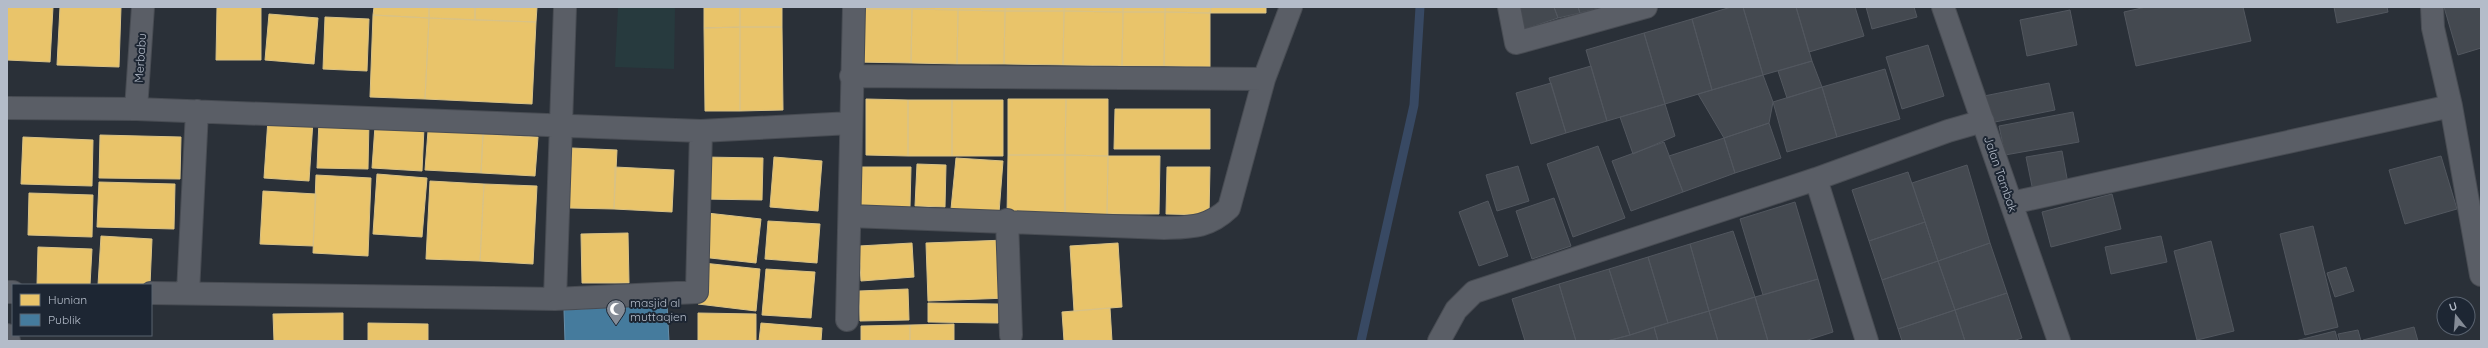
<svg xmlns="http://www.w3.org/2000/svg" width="2488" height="348" font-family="Quicksand,sans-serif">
<rect width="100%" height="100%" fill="#2a3038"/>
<!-- green -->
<path fill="#273a3e" d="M618,7h57l-1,62 -59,-2z"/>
<!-- homes -->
<path fill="#e9c46a" stroke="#d9c286" d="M7,7h46l-3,55 -43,-2z
M60,7h61l-2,60 -62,-2z
M217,7h44v53h-45z
M374,7h55v11l-56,-3z
M429,7h46v13l-46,-2z
M475,7h62l-1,15 -61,-2z
M704,7h36v20l-36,1z
M740,7h42v20h-42z
M856,7h56v2h-56z
M912,7h46v3l-46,-1z
M958,7h47v4l-47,-1z
M1005,7h59v4h-59z
M1064,7h59v5l-59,-1z
M1123,7h42v5h-42z
M1165,7h46l-1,6 -45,-1z
M1211,7h55v6h-56z
M856,9h56l-1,54 -56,-1z
M912,9l46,1 -1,54 -46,-1z
M958,10l47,1 -1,53h-47z
M1005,11h59l-1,54 -59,-1z
M1064,11l59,1 -1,54 -59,-1z
M1123,12h42l-1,54h-42z
M1165,12l45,1v54l-46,-1z
M269,14l49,4 -4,46 -49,-4z
M373,15l56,3 -4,81 -55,-2z
M325,17l44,2 -2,52 -44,-2z
M429,18l107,4 -4,82 -107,-5z
M740,27h42l1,83 -43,1z
M740,27v84h-35l-1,-83z
M866,99l42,1v56l-42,-1z
M1008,99h58l-1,56h-57z
M1066,99h42v57l-43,-1z
M908,100h44v56h-44z
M952,100h51v56h-51z
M1115,109h95v40h-96z
M268,119l45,2 -4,60 -45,-3z
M319,120l50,1 -1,48 -51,-1z
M375,126l49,2 -2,43 -50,-3z
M428,131l55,3 -2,39 -56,-3z
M483,134l55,3 -3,39 -54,-3z
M100,135l81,2 -1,42 -81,-1z
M23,137l70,3 -1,46 -71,-2z
M572,148l45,2 -3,59 -45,-1z
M1008,155h57v60h-58z
M1065,155l43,1 -1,59h-42z
M1108,156h52l-1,58h-52z
M703,157l60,1 -1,42 -60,-1z
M774,157l48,4 -4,50 -48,-4z
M956,158l47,3 -4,52 -48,-4z
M917,164l29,1 -1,42 -30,-1z
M615,167l59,3 -2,42 -58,-3z
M858,167h53l-1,40 -52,-1z
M1167,167h43l-1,48 -43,-1z
M377,174l50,4 -5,59 -49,-3z
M316,175l55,3 -3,78 -55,-3z
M430,181l54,3 -4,77 -54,-2z
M99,182l76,2 -1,45 -77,-2z
M484,184l53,2 -4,78 -53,-3z
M263,191l53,3 -3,52 -53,-2z
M29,193l64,2 -1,42 -64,-2z
M707,213l54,6 -5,44 -55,-6z
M768,221l52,3 -3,39 -52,-4z
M628,233l1,50h-47l-1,-49z
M101,236l51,3 -2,46h-52z
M1006,240l2,58 -80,3 -2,-58z
M912,243l2,34 -53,4 -2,-35z
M1118,243l4,64 -48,4 -4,-65z
M38,247l54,2 -2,36h-53z
M703,263l57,6 -4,42 -58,-7z
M766,269l49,3 -4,46 -49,-3z
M908,289l1,31 -49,1 -1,-30z
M928,303l70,1v19l-70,-1z
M1110,308l2,33h-48l-2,-29z
M343,313v28h-69l-1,-27z
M698,313l58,1v27h-58z
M368,323l60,1v17h-60z
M761,323l61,5 -1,13h-62z
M954,324v17h-44v-16z
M910,325v16h-49v-15z"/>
<!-- public -->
<path fill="#457b9d" stroke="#668eaa" d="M667,304l2,37h-104l-1,-31z"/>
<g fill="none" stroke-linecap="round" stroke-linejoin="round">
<!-- stream -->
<path stroke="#384963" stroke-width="9" d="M1361,341l53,-236 6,-98"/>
</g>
<!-- building -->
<path fill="#444950" stroke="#52575f" d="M1517,7h37l4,11 -33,11z
M1554,7h24l2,6 -22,5z
M1578,7h25l-23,6z
M1731,7h12l20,68 -51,15 -20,-71z
M1743,7h53l16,54 -49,14z
M1796,7h59l9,29 -55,16z
M1866,7h48l3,10 -45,12z
M2146,7h97l8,34 -115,25 -12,-54z
M2334,7h53l1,5 -51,11z
M2444,7h37v41l-23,7z
M2070,10l7,35 -50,11 -7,-36z
M1692,19l20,71 -47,14 -21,-71z
M1644,33l21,71 -58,17 -21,-71z
M1928,45l16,51 -42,13 -16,-52z
M1812,61l10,26 -35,11 -9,-27z
M1591,66l16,55 -41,12 -17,-55z
M1885,69l15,50 -63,18 -15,-50z
M1763,75l10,27 -4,21 -45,15 -26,-44z
M1551,83l15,50 -35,11 -15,-51z
M2049,83l6,27 -65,13 -6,-27z
M1822,87l15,50 -50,15 -14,-50z
M1665,104l10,32 -42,18 -13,-37z
M2073,112l6,30 -74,13 -6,-29z
M1769,123l12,35 -46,15 -11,-35z
M1724,138l11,35 -52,19 -14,-36z
M1664,142l19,50 -52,19 -19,-50z
M1598,146l27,72 -52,19 -26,-73z
M2062,151l7,38 -35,7 -8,-39z
M2441,156l16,53 -52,15 -16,-54z
M1967,165l23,78 -52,18 -26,-78z
M1518,166l11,35 -32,10 -11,-36z
M1908,172l17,50 -56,19 -17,-51z
M2112,194l9,35 -70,18 -9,-35z
M1554,198l17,48 -39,13 -16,-48z
M1488,201l20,55 -29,10 -20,-54z
M1795,202l23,77 -55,16 -23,-76z
M1925,222l13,39 -56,19 -13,-39z
M2313,226l25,101 -33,8 -25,-101z
M1733,231l22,66 -46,14 -19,-67z
M2161,236l6,26 -56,12 -6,-27z
M2211,241l23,90 -37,9 -23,-89z
M1990,243l17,50 -52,17 -17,-49z
M1690,244l19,67 -41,12 -20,-66z
M1648,257l20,66 -38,12 -21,-66z
M1938,261l17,49 -57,19 -16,-49z
M2346,267l8,24 -19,6 -8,-24z
M1609,269l21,66 -23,6h-31l-17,-57z
M1818,279l15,53 -28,9h-37l-13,-44z
M1559,284l17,57h-51l-13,-42z
M2007,293l15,45 -9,3h-48l-10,-31z
M1755,297l13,44h-50l-9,-30z
M1955,310l10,31h-63l-4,-12z
M1709,311l9,30h-60l-4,-14z
M1654,327l4,14h-51l23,-6z
M2414,327l4,14h-54l-1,-1z
M2358,330l3,11h-21l-2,-7z
M2335,331l3,10h-43z"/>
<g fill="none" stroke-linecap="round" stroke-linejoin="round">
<defs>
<path id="minor" d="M565,7l-10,292 142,-7 4,-161
M1509,7l7,36 130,-36
M1943,7l116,334
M2432,7l1,21 18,78 30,169
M851,76l413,3
M7,108l129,1 565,22 150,-8
M136,109l7,-102
M1816,179l51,162
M2011,203l440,-97
M850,216l314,12c27,-1 44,0 65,-20l35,-129 27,-72
M1007,220l4,115
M7,292h6
M151,293l404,6
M188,293l9,-182
M847,320l7,-313
M7,335l2,6
M1439,341l17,-31 18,-18 342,-113 132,-48 35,-10"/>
</defs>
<!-- minor casing -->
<use href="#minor" stroke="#484c53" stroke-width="24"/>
<!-- minor -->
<use href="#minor" stroke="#5a5e66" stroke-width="22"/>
</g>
<!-- icons -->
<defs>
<symbol id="mosque-pin" viewBox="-11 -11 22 30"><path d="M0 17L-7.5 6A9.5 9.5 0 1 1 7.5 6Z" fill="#848b96" stroke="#1d2633"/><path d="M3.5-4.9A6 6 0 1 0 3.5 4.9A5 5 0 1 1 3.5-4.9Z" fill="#fff"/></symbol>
</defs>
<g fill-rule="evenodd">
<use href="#mosque-pin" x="605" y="298" width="22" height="30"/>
</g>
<g text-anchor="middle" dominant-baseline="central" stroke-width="4" stroke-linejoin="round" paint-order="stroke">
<!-- street labels -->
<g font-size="12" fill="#b4bcc9" stroke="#1d2633">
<text transform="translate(140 58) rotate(-86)">Merbabu</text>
<text transform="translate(2001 174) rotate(71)">Jalan Tambak</text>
</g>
<!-- poi labels -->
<g font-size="12" fill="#b4bcc9" stroke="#1d2633" text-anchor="start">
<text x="630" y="302">masjid al<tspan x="630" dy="14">muttaqien</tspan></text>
</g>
</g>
<!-- border -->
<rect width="2488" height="348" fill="none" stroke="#b4bcc9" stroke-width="16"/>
<!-- legend -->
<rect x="12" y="284" width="140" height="52" fill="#1d2633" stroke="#59626f"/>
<rect x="20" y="294" width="20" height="12" fill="#e9c46a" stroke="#59626f"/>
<text x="48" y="304" font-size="12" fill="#b4bcc9">Hunian</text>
<rect x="20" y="314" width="20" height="12" fill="#457b9d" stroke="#59626f"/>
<text x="48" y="324" font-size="12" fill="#b4bcc9">Publik</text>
<!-- north arrow -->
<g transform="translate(2456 316) rotate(343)"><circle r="19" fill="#1d2633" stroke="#59626f"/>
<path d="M0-3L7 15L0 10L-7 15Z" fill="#848b96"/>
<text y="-6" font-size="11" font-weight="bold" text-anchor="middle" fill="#b4bcc9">U</text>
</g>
</svg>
